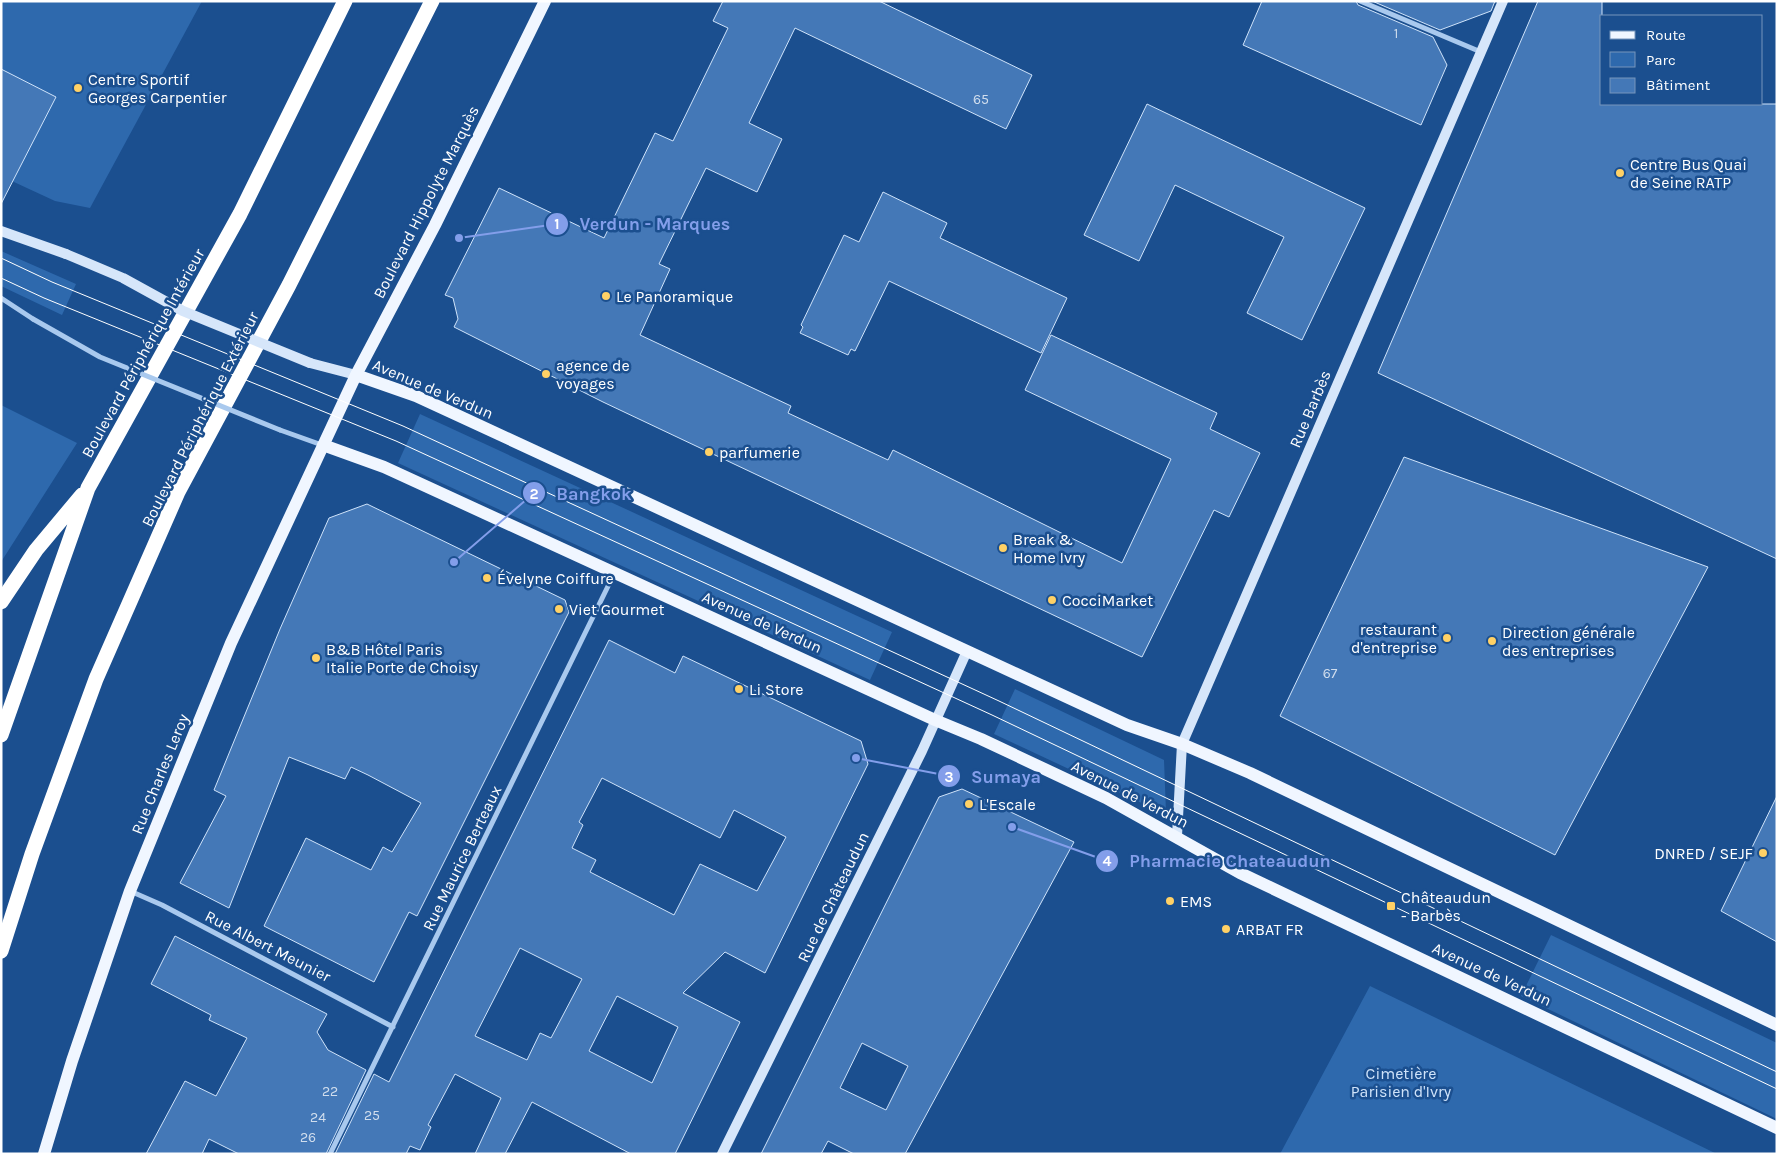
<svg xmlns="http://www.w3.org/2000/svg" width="1778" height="1155" font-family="Karla,sans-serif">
<rect width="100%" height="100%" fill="#1b4f8f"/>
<!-- green -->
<path fill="#2e69ad" d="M1,1h201l-112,207 -35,-7 -54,-25z
M1,251l75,33 -14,31 -61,-29z
M1,405l76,38 -76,119z
M420,414l472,218 -22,48 -472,-217z
M1015,689l149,71 2,52 -3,1 -169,-79z
M1551,935l226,108v76l-256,-123z
M1370,986l347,168h-437z"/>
<!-- building -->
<path fill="#4478b7" stroke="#cfe3fa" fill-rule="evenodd" d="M723,1h156l153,74 -26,54 -211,-101 -46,95 33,16 -25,53 -51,-24 -47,96 11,5 -30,66 151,71 -3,7 100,47 5,-10 229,113 49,-104 -146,-69 26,-55 166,78 -7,16 50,24 -31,64 -15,-7 -72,147 -539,-255 -149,-75 4,-8 -5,-21 -8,-3 54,-107 105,50 51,-105 18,8 55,-113 -15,-7z
M1262,1h94l2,4 75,32 14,28 -26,60 -178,-80z
M1372,1h123l-4,10 -51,19z
M1538,1h64v103h175v455l-399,-186z
M1,69l55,28 -55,107z
M1147,104l218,104 -63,132 -55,-27 37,-76 -109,-52 -36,76 -55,-26z
M883,192l64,31 -7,15 127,60 -26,55 -152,-72 -34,70 -4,-2 -3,6 -48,-22 3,-6 -2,-2 43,-90 15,7z
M1404,457l304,110 -153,288 -275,-139z
M367,504l198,96 4,12 -152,304 -8,-4 -35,70 -110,-56 42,-88 65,32 12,-23 9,5 29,-49 -53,-28 -17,-8 -6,12 -56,-22 -60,151 -49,-25 46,-87 -12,-6 66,-161 49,-111z
M609,640l66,33 8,-17 178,85 7,23 -103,209 -40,-21 -42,41 57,29 -65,132h-44l-99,-52 -27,52h-30l26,-56 -46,-24 -27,51 3,2 -11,23 -10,-4 -4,8h-71l39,-80 15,8zM602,778l118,60 14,-28 52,27 -29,54 -57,-27 -26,51 -84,-43 6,-12 -24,-12 11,-23 -4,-3zM520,948l62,31 -31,59 -11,-5 -13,27 -52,-24zM617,996l61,31 -26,56 -63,-32z
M962,789l112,53 -142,262 -27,50h-51l-26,-13 -7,13h-60l178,-357zM862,1043l46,23 -22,44 -46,-22z
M1777,796v146l-56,-31z
M175,936l152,78 -10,18 11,18 38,20 -40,84h-87l-30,-15 -7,15h-56l39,-73 31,15 31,-58 -38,-18 2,-5 -60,-31z"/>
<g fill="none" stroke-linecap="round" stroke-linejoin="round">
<!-- street -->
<path stroke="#a9c9ee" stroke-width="5" d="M1360,1l121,51
M1,298l32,21
M280,430l42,15
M130,891l32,14 231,122
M330,1154l284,-580"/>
<!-- secondary -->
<path stroke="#d6e6fa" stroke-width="10" d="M1,231l65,23
M310,363l46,12
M1177,836l5,-92 321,-743
M722,1154l200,-403 45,-100"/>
<!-- primary -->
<path stroke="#f0f6ff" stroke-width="12" d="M356,375l60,21 711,329 55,19 68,29 527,252
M323,445l61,22 551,253 46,19 125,59 134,75 537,255
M44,1154l28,-93 58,-170 101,-248 125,-268 79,-150 110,-224"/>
<!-- highway -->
<path stroke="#fff" stroke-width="15" d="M1,602l35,-52 46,-55
M1,735l87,-247 152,-274 105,-213
M1,951l31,-97 64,-175 82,-187 111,-207 143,-284"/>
<!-- tram -->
<path stroke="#fff" stroke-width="1" d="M1,258l51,24 351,144 596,275 778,371
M1,278l43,20 352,143 596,274 785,374"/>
<!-- street-bridge -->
<path stroke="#a9c9ee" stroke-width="5" d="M33,319l67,38 180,73"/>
<!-- secondary-bridge -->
<path stroke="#d6e6fa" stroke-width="10" d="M66,254l57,24 60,33 127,52"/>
</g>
<!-- markers -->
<g fill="#ffd166" stroke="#1b4f8f" stroke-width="2">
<circle cx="78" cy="88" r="5"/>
<circle cx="1620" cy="173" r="5"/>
<circle cx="606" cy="296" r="5"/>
<circle cx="546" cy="374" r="5"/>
<circle cx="709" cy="452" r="5"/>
<circle cx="1003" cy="548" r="5"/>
<circle cx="487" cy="578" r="5"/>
<circle cx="1052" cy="600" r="5"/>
<circle cx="559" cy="609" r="5"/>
<circle cx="1447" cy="638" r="5"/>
<circle cx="1492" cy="641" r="5"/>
<circle cx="316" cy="658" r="5"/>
<circle cx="739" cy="689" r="5"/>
<circle cx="969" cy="804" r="5"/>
<circle cx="1763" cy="853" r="5"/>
<circle cx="1170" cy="901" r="5"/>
<rect x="1386" y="901" width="10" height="10" rx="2.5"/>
<circle cx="1226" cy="929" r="5"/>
</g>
<g text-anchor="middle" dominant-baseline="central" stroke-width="5" stroke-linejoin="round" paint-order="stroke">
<!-- number labels -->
<g font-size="14" fill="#d0dded">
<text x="1396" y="33">1</text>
<text x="981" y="99">65</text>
<text x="1330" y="673">67</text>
<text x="330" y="1091">22</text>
<text x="372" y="1115">25</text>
<text x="318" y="1117">24</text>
<text x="308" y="1137">26</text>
</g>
<!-- poi labels -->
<g font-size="16" fill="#fff" stroke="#1b4f8f" text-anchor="start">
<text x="88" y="79">Centre Sportif<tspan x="88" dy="18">Georges Carpentier</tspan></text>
<text x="1630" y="164">Centre Bus Quai<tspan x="1630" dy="18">de Seine RATP</tspan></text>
<text x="616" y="296">Le Panoramique</text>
<text x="556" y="365">agence de<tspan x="556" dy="18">voyages</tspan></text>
<text x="719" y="452">parfumerie</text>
<text x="1013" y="539">Break &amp;<tspan x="1013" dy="18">Home Ivry</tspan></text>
<text x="497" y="578">Évelyne Coiffure</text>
<text x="1062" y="600">CocciMarket</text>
<text x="569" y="609">Viet Gourmet</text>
<text x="1437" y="629" text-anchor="end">restaurant<tspan x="1437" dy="18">d'entreprise</tspan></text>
<text x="1502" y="632">Direction générale<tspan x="1502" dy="18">des entreprises</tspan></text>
<text x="326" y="649">B&amp;B Hôtel Paris<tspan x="326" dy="18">Italie Porte de Choisy</tspan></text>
<text x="749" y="689">Li Store</text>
<text x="979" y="804">L'Escale</text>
<text x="1753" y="853" text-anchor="end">DNRED / SEJF</text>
<text x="1401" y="897">Châteaudun<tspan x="1401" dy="18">- Barbès</tspan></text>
<text x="1180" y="901">EMS</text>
<text x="1236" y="929">ARBAT FR</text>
</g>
<!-- street labels -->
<g font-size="16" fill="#fff" stroke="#1b4f8f">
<text transform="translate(426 202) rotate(-63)">Boulevard Hippolyte Marquès</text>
<text transform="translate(143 353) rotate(-61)">Boulevard Périphérique Intérieur</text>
<text transform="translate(433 389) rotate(23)">Avenue de Verdun</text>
<text transform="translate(1310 409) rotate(-67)">Rue Barbès</text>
<text transform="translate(200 419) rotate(-63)">Boulevard Périphérique Extérieur</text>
<text transform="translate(762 622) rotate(24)">Avenue de Verdun</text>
<text transform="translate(160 774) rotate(-68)">Rue Charles Leroy</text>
<text transform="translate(1130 794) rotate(27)">Avenue de Verdun</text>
<text transform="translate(462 858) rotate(-64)">Rue Maurice Berteaux</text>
<text transform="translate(833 897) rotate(-64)">Rue de Châteaudun</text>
<text transform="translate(268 946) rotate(27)">Rue Albert Meunier</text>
<text transform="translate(1492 974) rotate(25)">Avenue de Verdun</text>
</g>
<!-- park labels -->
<g font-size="16" fill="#cfe3fa" stroke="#1b4f8f">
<text x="1401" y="1073">Cimetière<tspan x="1401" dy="18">Parisien d'Ivry</tspan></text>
</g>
</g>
<!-- callouts -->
<path fill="none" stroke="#839eea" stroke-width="2" d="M459 238L557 224M454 562L534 493M856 758L949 776M1012 827L1107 861"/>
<g fill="#839eea" stroke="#1b4f8f" stroke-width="2">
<circle cx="459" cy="238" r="5"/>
<circle cx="454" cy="562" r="5"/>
<circle cx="856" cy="758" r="5"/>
<circle cx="1012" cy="827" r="5"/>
<circle cx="557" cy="224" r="12"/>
<circle cx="534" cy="493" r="12"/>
<circle cx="949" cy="776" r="12"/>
<circle cx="1107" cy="861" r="12"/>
</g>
<g font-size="15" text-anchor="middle" font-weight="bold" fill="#fff">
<text x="557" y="229">1</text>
<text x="534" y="499">2</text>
<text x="949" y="782">3</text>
<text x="1107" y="866">4</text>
</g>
<g font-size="18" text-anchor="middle" font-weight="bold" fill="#839eea" stroke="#1b4f8f" stroke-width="5" stroke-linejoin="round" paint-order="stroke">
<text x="655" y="230">Verdun - Marques</text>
<text x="594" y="500">Bangkok</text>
<text x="1006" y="783">Sumaya</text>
<text x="1230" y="867">Pharmacie Chateaudun</text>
</g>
<!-- border -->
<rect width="1778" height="1155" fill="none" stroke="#ffffff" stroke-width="5"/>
<!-- legend -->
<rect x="1600" y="15" width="162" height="90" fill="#1b4f8f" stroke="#7695bc"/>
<rect x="1610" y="31" width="25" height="8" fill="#f0f6ff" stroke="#7695bc"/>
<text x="1646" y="40" font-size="15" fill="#ffffff">Route</text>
<rect x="1610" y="52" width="25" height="15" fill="#2e69ad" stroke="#7695bc"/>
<text x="1646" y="65" font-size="15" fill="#ffffff">Parc</text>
<rect x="1610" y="78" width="25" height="15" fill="#4478b7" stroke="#7695bc"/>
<text x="1646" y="90" font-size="15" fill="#ffffff">Bâtiment</text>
</svg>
